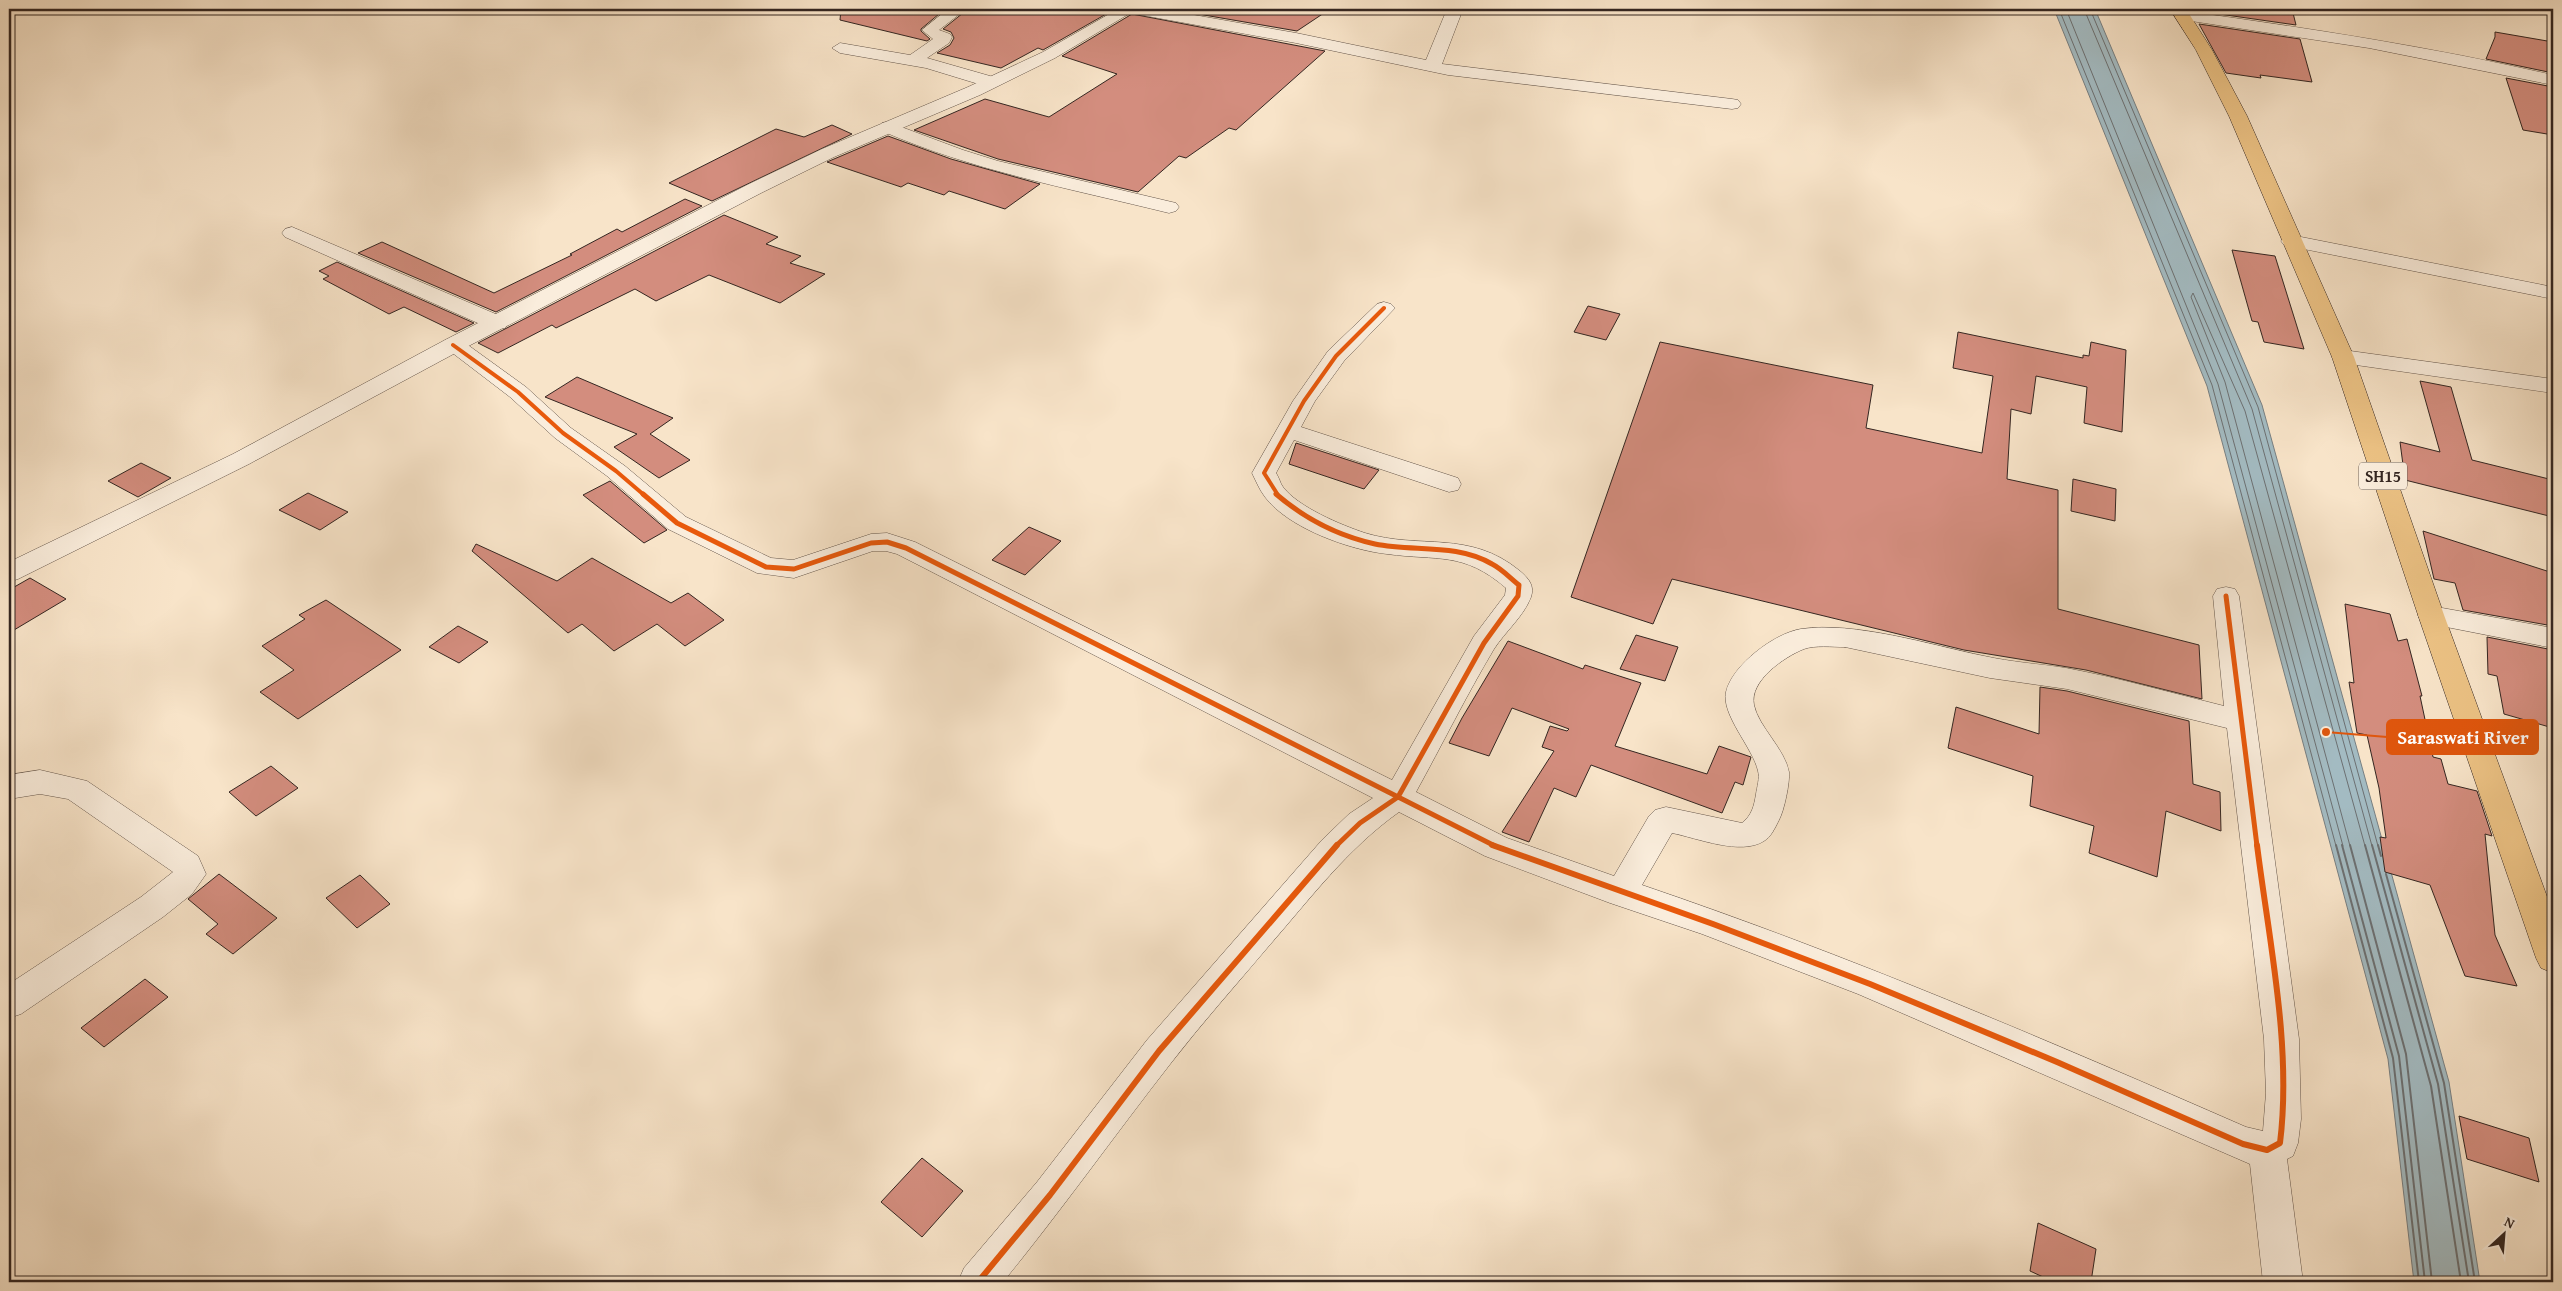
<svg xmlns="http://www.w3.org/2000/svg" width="2562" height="1291" font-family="'Gentium Book Plus',serif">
<rect width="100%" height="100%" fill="#f8e4c9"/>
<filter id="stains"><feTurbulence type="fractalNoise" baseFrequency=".004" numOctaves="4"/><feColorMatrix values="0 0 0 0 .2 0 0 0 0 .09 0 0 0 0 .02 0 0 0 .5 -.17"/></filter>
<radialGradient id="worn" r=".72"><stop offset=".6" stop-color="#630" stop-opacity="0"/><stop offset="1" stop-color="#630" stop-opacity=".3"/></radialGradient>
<!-- water -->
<path fill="#a3bbc2" stroke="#777f82" d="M2054,9h41l167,396 187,677 31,200h-66l-26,-223 -181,-673z"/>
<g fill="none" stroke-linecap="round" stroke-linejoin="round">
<!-- shore-far1 -->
<path stroke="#6c7072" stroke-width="1" d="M2059,9l153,376 124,461
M2066,9l152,375 125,462
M2084,9l168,400 120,437
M2090,9l168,398 120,439
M2350,846l-125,-464 -34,-85 2,-4 52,118 120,435"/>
<!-- shore -->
<path stroke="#6c7072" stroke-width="2" d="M2336,845l57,213 26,224
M2342,845l57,211 26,226
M2350,845l56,209 26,228
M2365,845l66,241 30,196
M2372,845l66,239 31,198
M2378,845l3,11
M2386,874l58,209 31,199"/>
</g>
<!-- building -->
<path fill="#d38d7e" stroke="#342621" d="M841,9h104l-24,20v2l9,8 -3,2 -87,-21z
M968,9h147l-72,41 -5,-2 -37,20 -64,-15 13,-8 4,-7 -3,-6 -8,-3z
M1169,9h161l-33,22z
M2197,9h95l4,16 -98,-14z
M1132,14l193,37 -89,79 -7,-2 -43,30 -7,-2 -41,36 -140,-33 -84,-29 71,-31 64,18 68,-43 -55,-18z
M2199,24l101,15 12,43 -52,-7 1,3 -35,-5z
M2495,32l58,10v31l-67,-14 9,-22z
M2506,78l47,9v48l-30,-5z
M832,125l20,9 -140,67 -43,-18 107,-54 28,8z
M888,136l63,23 89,25 -35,25 -56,-18 -5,4 -36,-12 -7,4 -74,-25z
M685,199l17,7 -206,106 -138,-59 24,-11 112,51 78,-38 -2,-1 47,-25 5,3z
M724,215l54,22 -12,7 35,12 -11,7 35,11 -45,29 -71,-28 -53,26 -21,-12 -79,39 -4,-3 -54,28 -20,-10z
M2232,250l43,6 29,93 -40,-7 -6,-20 -6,-1z
M337,262l137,61 -18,9 -52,-25 -15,7 -66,-35 6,-3 -10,-5z
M1588,306l32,8 -14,26 -32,-8z
M1958,332l125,26v-3l6,1 2,-14 35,8 -4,82 -38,-9 3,-36 -51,-11 -5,38 -20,-5 -4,70 51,11v119l141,36 3,54 -116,-29 -122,-20 -292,-71 -19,45 -82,-27 89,-255 213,43 -7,43 116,25 11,-77 -40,-8z
M577,377l96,41 -23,16 40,26 -31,18 -45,-31 23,-13 -92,-37z
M2420,381l31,6 21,73 81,20v37l-148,-37 -5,-38 40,10z
M1296,443l83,27 -15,19 -75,-25z
M141,463l30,15 -33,19 -30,-16z
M2073,479l43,10 -1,32 -44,-10z
M610,481l57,49 -23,13 -61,-48z
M308,493l40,19 -28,18 -41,-20z
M1029,527l32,14 -36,34 -33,-15z
M2423,531l130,42v53l-90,-16 -8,-27 -21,-4z
M476,544l81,37 35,-23 79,45 17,-10 36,27 -39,26 -28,-22 -43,27 -32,-27 -14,9 -96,-82z
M30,578l36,21 -57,34v-43z
M326,600l75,50 -103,69 -38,-27 34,-22 -32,-24 43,-27 -6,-4z
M2345,604l45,10 8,27 9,-2 15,57h-2l13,61 8,2 7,25 29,7 15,45 -7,-2 10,101 22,51 -52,-10 -35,-91 -45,-13 -5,-35 6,1 -7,-50 -12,-53 -10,-2 -8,-51 5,1z
M458,626l30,16 -29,21 -30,-16z
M1636,635l42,12 -13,34 -45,-12z
M2487,637l66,13v78l-49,-14 -7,-38 -9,-2z
M1508,641l75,28 2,-4 56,18 -26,63 92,28 12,-28 32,11 -8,28 -8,-3 -13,31 -131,-48 -15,32 -22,-9 -25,54 -27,-10 52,-81 -12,-4 8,-21 17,5 2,-2 -57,-21 -23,48 -40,-13 13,-25z
M2040,687l27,4 122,30 4,63 27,8 1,39 -55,-20 -9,66 -68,-24 5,-27 -64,-20 3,-30 -85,-28 8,-41 83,27z
M271,766l27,22 -42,28 -27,-24z
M219,874l58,44 -44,36 -27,-20 12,-10 -30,-25z
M360,875l30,29 -33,24 -31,-30z
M145,979l23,18 -64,50 -23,-19z
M2459,1116l70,22 10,44 -72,-23z
M922,1158l41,33 -41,46 -41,-35z
M2038,1223l58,26 -5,33h-37l-24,-11z"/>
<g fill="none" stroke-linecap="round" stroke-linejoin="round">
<defs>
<path id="minor" d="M948,9h18l-27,21 11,4 2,3 -3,6 -22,15 70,20 2,4 -2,4h-12l-59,-18 -86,-15 -8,-5 8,-5 70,12 23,-16 -11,-9z
M1128,9h32l136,24 130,27 21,-51h16l-21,55 290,35 6,1 3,4 -3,4 -6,1 -284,-34 -152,-32 -160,-29z
M888,122l75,28 35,11 178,42 3,4 -3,4 -7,2c-97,-24 -195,-42 -287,-82l-3,-4 3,-4z
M292,227l213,91 3,5 -3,5 -8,1 -8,-1 -204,-91 -3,-4 3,-4z
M2291,235l262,52v12l-269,-54 -3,-4 3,-4z
M1384,302l7,2 4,4 -51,53 -29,40 -14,26 157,51 3,6 -3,6 -9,2 -155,-52 -18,33c3,4 4,10 7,14 15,20 58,38 82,46 55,17 104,-4 155,38 8,7 15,14 11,26 -7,19 -26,35 -37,52 -28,47 -52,96 -78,143l91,46 107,38 35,-60 6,-6 11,-3 76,16c10,-8 12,-17 14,-29 1,-7 4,-16 2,-23 -5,-23 -37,-56 -32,-79 6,-27 49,-59 75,-63 53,-8 130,16 183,27 27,6 55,8 82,12 53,10 106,25 158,38l-11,-110 4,-7 9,-2 9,2 4,7 60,443 2,80 -3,24 -5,13 -6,3 16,123h-40l-13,-118 -392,-170 -156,-60 -92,-31 -125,-47 -86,-44c-52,37 -89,87 -131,135 -32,38 -66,76 -97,116 -57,73 -110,148 -168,219h-45l6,-14 73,-86 110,-142 175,-200 27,-26 24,-16 -476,-244 -11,-3h-13l-79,27 -37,-5 -89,-44 -61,-53 -52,-38 -45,-41 -68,-52 3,-5 8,-2 8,2 65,47 45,41 54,38 61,51 85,41 22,2 78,-26 16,-1 28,9 477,238 82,-144 31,-41 1,-7c-43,-37 -68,-27 -119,-34 -37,-4 -99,-26 -122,-57 -6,-8 -9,-16 -13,-24l41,-72 35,-50 49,-47zM1845,647l145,31 77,11 160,39 37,311 2,54 -3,38 -17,-4c-199,-87 -398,-172 -604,-242l30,-52c25,5 69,23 92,8 7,-4 11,-13 15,-21 5,-9 11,-37 10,-48 -4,-23 -31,-46 -35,-67 -5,-24 30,-48 50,-56 11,-4 28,-2 41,-2z
M2343,350l210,29v14l-218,-31 -3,-5 3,-5z
M2431,606l122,22v20l-132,-26 -3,-7 3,-7z
M40,770l47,11 111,75 8,18 -14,20 -29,23 -142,97 -12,4v-34l132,-87 32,-25 -105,-73 -28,-5 -31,5v-24z"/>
<path id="tertiary" d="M1118,9h19l-82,49 -75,37 -146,62 -73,36 -300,157 -212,114 -231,115 -9,3v-20l224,-108 212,-114 302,-155 75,-36 146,-62 75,-35z
M2184,11c124,17 247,36 369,64v10l-184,-37 -191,-29 -2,-3z"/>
<path id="primary" d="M2170,9h16l26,41 35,66 107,241 90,258 109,298v60l-12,-5 -5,-10 -118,-343 -86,-258 -103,-241 -33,-66z"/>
</defs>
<!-- minor casing -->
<use href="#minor" stroke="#65564b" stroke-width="1"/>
<!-- tertiary casing -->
<use href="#tertiary" stroke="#65564b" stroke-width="1"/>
<!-- primary casing -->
<use href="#primary" stroke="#342621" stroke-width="1"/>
<!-- minor -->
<use href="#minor" fill="#faeddc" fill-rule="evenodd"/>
<!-- tertiary -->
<use href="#tertiary" fill="#faeddc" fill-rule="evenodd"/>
<!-- primary -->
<use href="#primary" fill="#ecc284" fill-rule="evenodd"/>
<defs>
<path id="cycleway-far2" d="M453,345l65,47 45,41 53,38 28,24
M1278,495l-14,-22 40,-72 32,-45 48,-48"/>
<path id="cycleway-far1" d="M643,494l34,29 89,44 28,2 77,-26 16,-1 19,6 589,298
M1276,494c28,24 63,42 99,50 38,8 81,-1 117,20 10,5 18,14 27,21l-1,11 -34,47 -86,154 -38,26 -24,23
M2226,596l31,250"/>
<path id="cycleway" d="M1492,845l221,79 157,60 187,78 186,82 24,6 13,-7c12,-96 -11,-202 -23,-298
M978,1282l72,-87 109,-144 178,-206"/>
</defs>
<!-- cycleway-far2 casing -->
<use href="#cycleway-far2" stroke="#faeddc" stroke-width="6"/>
<!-- cycleway-far1 casing -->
<use href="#cycleway-far1" stroke="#faeddc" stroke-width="8"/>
<!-- cycleway casing -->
<use href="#cycleway" stroke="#faeddc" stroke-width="9"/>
<!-- cycleway-far2 -->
<use href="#cycleway-far2" stroke="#e8590c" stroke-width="4"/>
<!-- cycleway-far1 -->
<use href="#cycleway-far1" stroke="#e8590c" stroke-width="5"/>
<!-- cycleway -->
<use href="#cycleway" stroke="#e8590c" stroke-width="6"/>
</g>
<g text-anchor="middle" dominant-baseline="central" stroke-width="4" stroke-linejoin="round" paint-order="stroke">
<!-- shield labels -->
<rect fill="#faeddc" stroke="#6f6259" stroke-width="1" x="2359" y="462.5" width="48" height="27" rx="4"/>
<g font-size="16" font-weight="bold" fill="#342621">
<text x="2383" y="476">SH15</text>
</g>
</g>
<!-- callouts -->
<path fill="none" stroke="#df560d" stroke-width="2" d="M2326 732L2387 737"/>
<circle fill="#df560d" stroke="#faeddc" stroke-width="2" cx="2326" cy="732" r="5"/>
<rect fill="#df560d" stroke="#df560d" stroke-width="2" x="2387" y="720" width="151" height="34" rx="5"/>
<g font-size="19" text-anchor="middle" font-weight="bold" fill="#fff">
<text x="2463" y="744">Saraswati River</text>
</g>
<!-- margin -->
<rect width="2562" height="1291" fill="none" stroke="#f8e4c9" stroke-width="30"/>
<rect x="10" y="10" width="2542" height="1271" fill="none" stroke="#342621" stroke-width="2.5"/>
<rect x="15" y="15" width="2532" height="1261" fill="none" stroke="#342621"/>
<!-- north arrow -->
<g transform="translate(2504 1234) rotate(26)" stroke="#faeddc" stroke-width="4" paint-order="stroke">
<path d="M0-4L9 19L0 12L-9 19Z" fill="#342621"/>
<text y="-8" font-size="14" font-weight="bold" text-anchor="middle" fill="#342621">N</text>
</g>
<rect width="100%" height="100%" filter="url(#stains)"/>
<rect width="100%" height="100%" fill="url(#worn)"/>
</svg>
